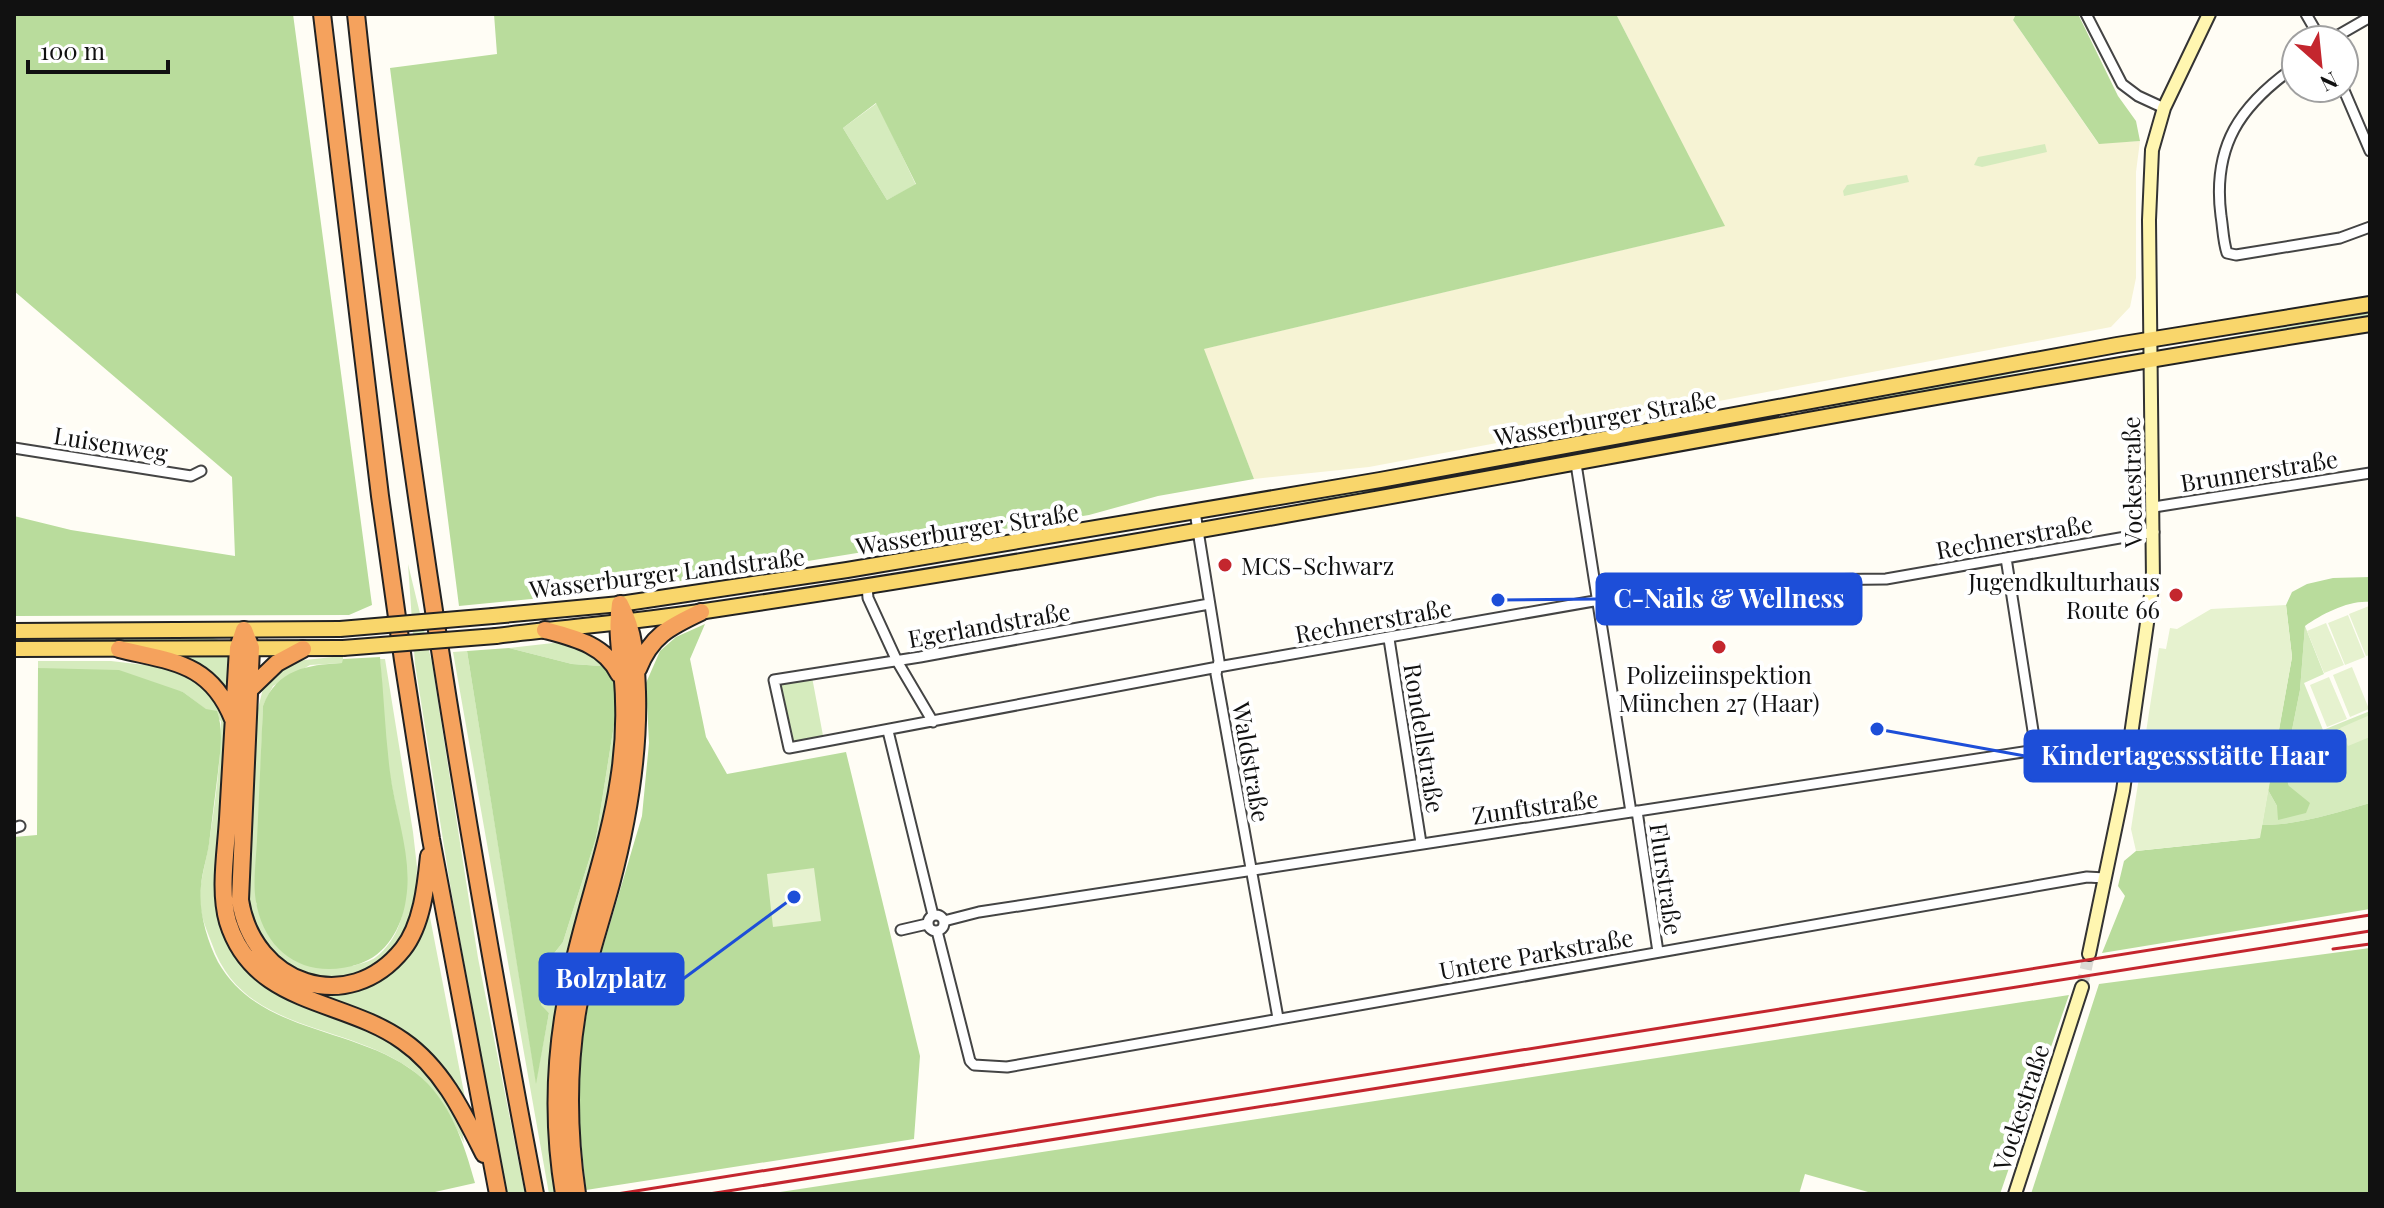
<svg xmlns="http://www.w3.org/2000/svg" width="2384" height="1208" font-family="'Playfair Display',serif">
<rect width="100%" height="100%" fill="#fffdf5"/>
<!-- farmland -->
<path fill="#f6f3d4" d="M1616,14h400l-3,6 85,123 42,-2 -4,31v106l-6,29 -19,20 -742,140 -115,12 -51,-130 521,-123z"/>
<!-- green -->
<path fill="#d5ebbd" d="M877,103l39,82 -29,15 -44,-72z
M2045,144l2,8 -65,15 -8,-2 4,-8z
M1907,175l2,7 -65,14 -1,-5 4,-6z
M2370,312v5l-177,30v-3z
M2114,352v2c-117,22 -233,47 -350,69v-3l47,-8 35,-10z
M1723,425l4,4 -501,92v-3l57,-9 29,-9z
M408,564l24,99 46,295 47,236h-18l-8,-40 -48,-264 -36,-226z
M2305,626l19,48 -20,9 19,47 47,-19v92c-35,10 -71,22 -108,22l6,-35 9,16 12,-20 -5,-16 16,-80z
M14,637l199,1 6,2 -2,2 -203,1z
M553,643c38,3 40,6 62,35l-14,-12 -29,-2 -63,-16z
M467,651l69,430 13,-68 -8,-7v-36l22,-28 33,-104 21,-132v31l-17,111 -43,346h-8l-96,-542z
M172,655h61l-2,44z
M248,656l-8,269 18,33 13,13 93,14 64,-78 38,196 -27,-37 -161,-85 -36,-38 -13,-49z
M343,656v7l-33,2 -37,21 -10,20 -7,198 97,62c8,-3 17,-4 23,-9 51,-40 23,-128 14,-181 -6,-38 -7,-78 -10,-117h5l28,173 4,35 -1,26 -4,24 -10,22 -22,24 -30,14 -19,2 -21,-3 -32,-16 -21,-26 -10,-32 7,-178 10,-39 9,-11 22,-13z
M38,661h73l34,4 35,6 27,15 19,31 -5,140 19,100 136,75 37,23 47,62 4,26c-13,-25 -26,-52 -48,-70 -66,-52 -172,-37 -204,-129 -5,-13 -11,-27 -12,-41 -1,-20 6,-40 9,-60 6,-40 12,-81 12,-122l-38,-29 -145,-24z
M812,677l12,64 -30,6 -13,-64z"/>
<!-- forest -->
<path fill="#b9dc9c" fill-rule="evenodd" d="M14,14h279l79,591 -23,10 -335,1v-100l57,14 164,26 -3,-79 -218,-186z
M494,14h1122l109,212 -521,123 50,130 -96,17 -69,19 -360,59 -125,18 -145,14 -69,-538 107,-14zM876,103l40,81 -29,16 -44,-72z
M2016,14h62l40,82 18,25 4,20 -41,3 -86,-124z
M2370,577v25c-21,-2 -48,12 -65,24l-5,64 -16,80 5,16 21,17 -4,10 -28,7 -1,-14 -9,-16 24,-133 -6,-52 6,-13 15,-8 26,-6z
M705,624l-15,35 16,78 21,37 119,-22 74,304 -6,83 -328,51 -8,-79 3,-62 10,-61 51,-172 7,-73 -3,-60 14,-32 16,-14z
M509,648l63,16 29,2 14,12 2,28 -21,132 -33,104 -22,28v35l8,8 -13,71 -69,-433z
M380,657c4,38 5,77 10,115 5,41 23,85 16,127 -4,29 -20,56 -47,65 -49,16 -91,-7 -102,-57 -5,-21 -1,-45 0,-67 2,-44 4,-89 6,-134 14,-37 44,-41 79,-43l1,-4z
M38,668l81,2 64,22 23,17 11,2c7,20 3,41 1,61 -3,24 -6,48 -9,72 -2,14 -7,28 -8,42 -3,24 6,55 17,76 41,73 138,64 198,111 34,27 48,70 59,110l-49,11h-412v-357l23,-2z
M2370,803v106l-268,44 23,-57 -7,-10 6,-25 12,-10 123,-13 3,-13c37,0 73,-12 108,-22z
M2370,948v246h-339l68,-210z
M2069,995l-69,199h-125l-70,-20 -6,20h-1032z"/>
<!-- pitch -->
<path fill="#e6f2cf" d="M2286,605l6,52 -32,181 -124,13 -5,-22 28,-181 7,1 4,-21 7,1 34,-20z
M2369,606l1,49 -4,1 -17,-42z
M2348,615l17,42 -20,8 -17,-42z
M2326,623l18,42 -20,8 -17,-42z
M2352,667l17,42 -19,8 -17,-42z
M2329,677l18,42 -20,8 -17,-42z
M2370,715v22l-22,9 -8,-18z
M814,868l7,53 -48,6 -6,-53z"/>
<g fill="none" stroke-linecap="round" stroke-linejoin="round">
<!-- secondary-tunnel -->
<path stroke="#dbdad3" stroke-width="12" stroke-dasharray="12 6" stroke-linecap="butt" d="M2082,987l7,-33"/>
<defs>
<path id="street" d="M2086,14l36,70 16,12 26,12
M2306,14l15,26
M2330,40l40,-23
M2296,66c-56,39 -84,80 -75,150 2,12 2,25 6,37l9,2 104,-17 30,-11
M2343,88l27,63
M14,448l177,28 10,-5
M1576,464l55,348
M2154,507l216,-34
M1195,512l24,149 -3,13 62,344
M2006,558l30,192
M867,586l1,12 29,63 36,61
M1209,604l-289,53 -146,23 15,68 429,-81 490,-86 178,-2 268,-47
M1389,639l32,204
M888,731l45,184
M1637,811l21,141
M14,828l6,-2
M928 923a8 8 0 1 1 16 0a8 8 0 1 1-16 0Z
M944,921l35,-9 1057,-162 59,-12 37,1
M901,930l26,-6
M937,931l33,130 4,4 33,2 1080,-190 18,1"/>
<path id="secondary" d="M2089,954l34,-163 30,-210 -4,-361 3,-70 12,-42 45,-94
M2015,1194l67,-207"/>
<path id="primary" d="M493,616l127,-12 227,-34 533,-90 737,-135 253,-41
M14,631l326,-2
M496,636c70,-9 140,-14 209,-25 557,-82 1109,-200 1665,-287
M14,649l329,-1"/>
<path id="highway" d="M322,14l58,482 23,164 28,179 67,355
M356,14c42,396 104,789 179,1180
M244,630l-6,18c-3,57 -7,114 -10,171 -2,33 -9,72 0,103 26,84 115,76 175,119 39,27 60,71 81,113
M244,630l7,18 -11,252c13,84 108,118 163,49 19,-24 23,-63 26,-93
M545,630c30,8 60,15 74,44
M119,649c53,13 91,13 114,70
M638,669c13,-33 31,-42 63,-57
M249,690l28,-27 26,-14
M564,1194c-12,-72 -9,-147 7,-218 14,-67 38,-129 48,-196 4,-25 6,-53 5,-79 0,-33 -9,-65 -4,-97
M577,1194c-9,-62 -10,-125 1,-187 8,-42 22,-82 33,-123 17,-64 28,-127 26,-192 -1,-31 -2,-60 -17,-88"/>
</defs>
<!-- street casing -->
<use href="#street" stroke="#444" stroke-width="13"/>
<!-- secondary casing -->
<use href="#secondary" stroke="#333" stroke-width="16"/>
<!-- primary casing -->
<use href="#primary" stroke="#222" stroke-width="18"/>
<!-- highway casing -->
<use href="#highway" stroke="#222" stroke-width="20"/>
<!-- street -->
<use href="#street" stroke="#fff" stroke-width="9"/>
<!-- secondary -->
<use href="#secondary" stroke="#fff6b0" stroke-width="12"/>
<!-- primary -->
<use href="#primary" stroke="#f9d66b" stroke-width="14"/>
<!-- highway -->
<use href="#highway" stroke="#f5a25d" stroke-width="16"/>
<!-- rail -->
<path stroke="#c4262e" stroke-width="3" d="M2333,949l37,-5
M617,1194l1753,-279
M709,1194l1661,-263"/>
<defs>
<path id="primary-bridge" d="M340,629l153,-13
M343,648l153,-12"/>
</defs>
<!-- primary-bridge casing -->
<use href="#primary-bridge" stroke="#222" stroke-width="18" stroke-linecap="butt"/>
<!-- primary-bridge -->
<use href="#primary-bridge" stroke="#f9d66b" stroke-width="14"/>
</g>
<!-- markers -->
<g fill="#c4262e" stroke="#fff" stroke-width="3">
<circle cx="1225" cy="565" r="8"/>
<circle cx="2176" cy="595" r="8"/>
<circle cx="1719" cy="647" r="8"/>
</g>
<g text-anchor="middle" dominant-baseline="central" stroke-width="8" stroke-linejoin="round" paint-order="stroke">
<!-- street labels -->
<g font-size="24" fill="#111" stroke="#fff">
<text transform="translate(1605 417) rotate(-10)">Wasserburger Straße</text>
<text transform="translate(111 443) rotate(9)">Luisenweg</text>
<text transform="translate(2259 470) rotate(-9)">Brunnerstraße</text>
<text transform="translate(2131 482) rotate(-91)">Vockestraße</text>
<text transform="translate(967 528) rotate(-9)">Wasserburger Straße</text>
<text transform="translate(2014 536) rotate(-10)">Rechnerstraße</text>
<text transform="translate(667 572) rotate(-7)">Wasserburger Landstraße</text>
<text transform="translate(1373 620) rotate(-10)">Rechnerstraße</text>
<text transform="translate(989 624) rotate(-10)">Egerlandstraße</text>
<text transform="translate(1425 738) rotate(81)">Rondellstraße</text>
<text transform="translate(1252 762) rotate(80)">Waldstraße</text>
<text transform="translate(1535 806) rotate(-8)">Zunftstraße</text>
<text transform="translate(1667 879) rotate(82)">Flurstraße</text>
<text transform="translate(1536 953) rotate(-10)">Untere Parkstraße</text>
<text transform="translate(2020 1107) rotate(-72)">Vockestraße</text>
</g>
<!-- poi labels -->
<g font-size="24" fill="#111" stroke="#fff" text-anchor="start">
<text x="1241" y="565">MCS-Schwarz</text>
<text x="2160" y="581" text-anchor="end">Jugendkulturhaus<tspan x="2160" dy="28">Route 66</tspan></text>
<text x="1719" y="674" text-anchor="middle">Polizeiinspektion<tspan x="1719" dy="28">München 27 (Haar)</tspan></text>
</g>
</g>
<!-- callouts -->
<path fill="none" stroke="#1d4ed8" stroke-width="3" d="M1498 600L1597 599M1877 729L2025 756M794 897L683 979"/>
<g fill="#1d4ed8" stroke="#fff" stroke-width="3">
<circle cx="1498" cy="600" r="8"/>
<circle cx="1877" cy="729" r="8"/>
<circle cx="794" cy="897" r="8"/>
</g>
<g fill="#1d4ed8" stroke="#1d4ed8" stroke-width="3">
<rect x="1597" y="574" width="264" height="50" rx="8"/>
<rect x="2025" y="731" width="320" height="50" rx="8"/>
<rect x="540" y="954" width="143" height="50" rx="8"/>
</g>
<g font-size="26" text-anchor="middle" font-weight="bold" fill="#fff">
<text x="1729" y="608">C-Nails &amp; Wellness</text>
<text x="2185" y="765">Kindertagessstätte Haar</text>
<text x="611" y="988">Bolzplatz</text>
</g>
<!-- border -->
<rect width="2384" height="1208" fill="none" stroke="#111111" stroke-width="32"/>
<!-- north arrow -->
<g transform="translate(2320 64) rotate(153)"><circle r="38" fill="#ffffff" stroke="#a0a0a0" stroke-width="2"/>
<path d="M0-6L14 30L0 20L-14 30Z" fill="#c4262e"/>
<text y="-12" font-size="22" font-weight="bold" text-anchor="middle" fill="#111111">N</text>
</g>
<!-- scale -->
<path d="M28 60v12h140v-12" fill="none" stroke="#111111" stroke-width="4"/>
<text x="40" y="60" font-size="24" fill="#111111" stroke="#ffffff" stroke-width="6" paint-order="stroke">100 m</text>
</svg>
